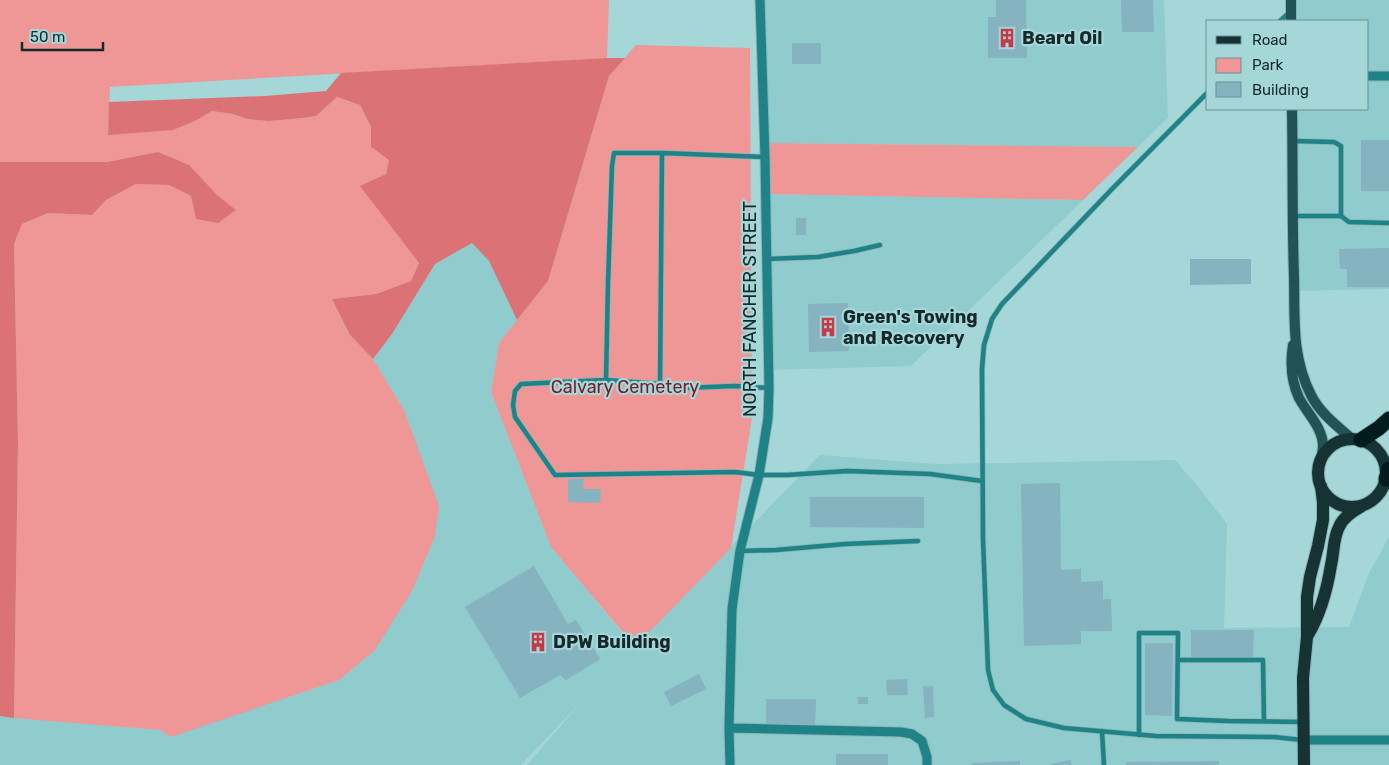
<svg xmlns="http://www.w3.org/2000/svg" width="1389" height="765" font-family="Rubik,sans-serif">
<rect width="100%" height="100%" fill="#a5d7d9"/>
<!-- built -->
<path fill="#90cbcd" d="M762,0h402l4,118 -30,29 -374,-4z
M1291,0h98v289l-95,2 -2,-182h76v-88h-77z
M765,194l318,6 -172,166 -143,4z
M472,243l17,18 28,59 -18,23 -8,49 60,155 83,100 186,-192 116,9 239,-4 24,28 28,36 -3,104 125,-1 20,-54 20,-36v228h-862l54,-63 -60,63h-521v-49l160,14 11,7 233,-327 -31,-51 19,-25 43,-70z"/>
<!-- green -->
<path fill="#ef9697" d="M0,0h609l-2,58 -497,29 -2,48 89,-15 15,-9 21,3 14,5 22,2 34,-3 13,-2 21,-19 23,8 11,22v20l18,13 -3,14 -25,12 58,77 -8,18 -35,13 -44,5 18,36 23,24 31,51 35,96 -4,30 -23,55 -37,59 -36,30 -168,57 -11,-7 -146,-12 4,-276 -4,-198 8,-20 26,-11 44,2 14,-15 30,-16 33,1 22,11 5,23 22,3 18,-12 -78,-58 -51,10h-107z
M636,45l114,3 2,370 -21,130 -96,99 -84,-100 -60,-155 8,-49 49,-62 61,-205z
M764,143l374,4 -55,53 -318,-6z"/>
<!-- forest -->
<path fill="#db7276" d="M607,58h18l-16,18 -61,205 -31,39 -28,-59 -17,-18 -37,21 -43,70 -19,25 -23,-24 -18,-36 44,-5 35,-13 8,-18 -59,-77 26,-12 3,-14 -18,-13v-20l-11,-22 -23,-8 -21,19 -13,2 -34,3 -22,-2 -14,-5 -21,-3 -15,9 -24,10 -65,5 1,-33 156,-6 61,-5 15,-18z
M158,152l31,13 28,30 19,15 -18,13 -22,-4 -5,-23 -22,-11 -33,-1 -30,16 -14,15 -44,-2 -26,11 -8,20 4,198 -4,276 -14,-2v-554h107z"/>
<!-- building -->
<path fill="#86b3c0" d="M996,0h30l1,58h-39v-41h8z
M1121,0h32l1,32h-32z
M792,43h29v21h-29z
M1361,140h28v51h-28z
M796,218h10v17h-10z
M1389,248v39h-42v-18h-7l-1,-20z
M1190,259h61v25l-61,1z
M848,303l1,48 -40,1 -1,-48z
M568,479h16l-1,10h18l-1,14 -32,-1z
M1060,483l1,87 20,-1v13l22,-1v18h8l1,32h-31v13l-57,2 -3,-162z
M810,497h114v31l-114,-1z
M534,566l34,58 8,-4 24,39 -34,21 -6,-5 -40,23 -55,-91z
M1191,630h63l-1,27h-62z
M1145,643h28l-1,73 -27,-1z
M699,674l7,15 -35,17 -7,-14z
M907,679l1,16h-21l-1,-15z
M923,686h10l1,31 -9,1z
M858,697h10v7h-10z
M766,699h50l-1,28h-49z
M836,754h52v11h-52z
M1070,760l2,5h-21v-1z
M1020,761v4h-48v-2z
M1219,761v4h-93v-3z"/>
<g fill="none" stroke-linecap="round" stroke-linejoin="round">
<defs>
<path id="service" d="M1280,21l10,-9
M1208,92l-96,97 -110,115 -10,15 -8,26 -2,24 1,170 5,131 5,20 11,15 22,14 38,9 92,8 118,1 28,3
M1293,141l41,1 7,4v70
M1293,216h48l8,6 40,1
M766,259l52,-2 36,-6 26,-6
M606,380l2,-97 4,-117 2,-13h48l103,4
M660,384l2,-231
M769,388l-35,-2 -50,2 -24,-4 -54,-4 -85,4 -6,7 -2,14 2,12 40,58 180,-3 24,3h28l60,-4 83,3 52,7
M740,551l36,-1 69,-6 73,-3
M1178,660h85l1,61
M1102,731l2,34
M1139,735v-102h39l-1,86 51,2 74,1"/>
<path id="minor" d="M1368,76h21
M729,728l172,4 11,2 10,7 5,16v8
M1303,740h86
M730,765l-1,-37 3,-119 8,-58 19,-76 9,-57 1,-30 -4,-231 -5,-157"/>
<path id="secondary" d="M1291,0v21
M1292,109c1,55 0,111 2,167 1,41 -3,80 17,119 9,18 25,30 41,44
M1293,345c-3,19 -2,36 6,53 8,15 24,30 24,48 0,5 -1,10 -3,15"/>
<path id="primary" d="M1318 473a34 34 0 1 1 68 0a34 34 0 1 1-68 0Z
M1308,635c13,-22 19,-45 23,-70 3,-12 2,-27 8,-38 4,-10 14,-16 23,-21
M1304,765l-1,-87 4,-41v-40l3,-20 8,-31 5,-26v-18l-2,-16"/>
<path id="motorway" d="M1361,440l18,-12 10,-9
M1386,479l3,-10"/>
</defs>
<!-- service casing -->
<use href="#service" stroke="#88b4b6" stroke-width="6"/>
<!-- minor casing -->
<use href="#minor" stroke="#88b4b6" stroke-width="11"/>
<!-- secondary casing -->
<use href="#secondary" stroke="#88b4b6" stroke-width="12"/>
<!-- primary casing -->
<use href="#primary" stroke="#88b4b6" stroke-width="14"/>
<!-- motorway casing -->
<use href="#motorway" stroke="#88b4b6" stroke-width="17"/>
<!-- service -->
<use href="#service" stroke="#1f8286" stroke-width="4.5"/>
<!-- minor -->
<use href="#minor" stroke="#1f8286" stroke-width="9"/>
<!-- secondary -->
<use href="#secondary" stroke="#215254" stroke-width="10"/>
<!-- primary -->
<use href="#primary" stroke="#173233" stroke-width="12"/>
<!-- motorway -->
<use href="#motorway" stroke="#001b1c" stroke-width="15"/>
</g>
<!-- icons -->
<defs>
<symbol id="building-bare" viewBox="-9 -9 18 18"><path d="M-4-6H4V6H1V3H-1V6H-4ZM-2.5-4.3h1.7v1.8h-1.7ZM.8-4.3h1.7v1.8H.8ZM-2.5-1h1.7V.8h-1.7ZM.8-1h1.7V.8H.8Z" fill="#c83849" stroke="#a5d7d9" stroke-width="2.5" paint-order="stroke"/></symbol>
</defs>
<g fill-rule="evenodd">
<use href="#building-bare" x="993" y="24" width="28" height="28"/>
<use href="#building-bare" x="814" y="313" width="28" height="28"/>
<use href="#building-bare" x="524" y="628" width="28" height="28"/>
</g>
<g text-anchor="middle" dominant-baseline="central" stroke-width="4.5" stroke-linejoin="round" paint-order="stroke">
<!-- poi labels -->
<g font-size="18" font-weight="bold" fill="#15292a" stroke="#a5d7d9" text-anchor="start">
<text x="1022" y="38">Beard Oil</text>
<text x="843" y="317">Green's Towing<tspan x="843" dy="21">and Recovery</tspan></text>
<text x="553" y="642">DPW Building</text>
</g>
<!-- street labels -->
<g font-size="18" fill="#15292a" stroke="#a5d7d9">
<text transform="translate(750 309) rotate(-90)">NORTH FANCHER STREET</text>
</g>
<!-- park labels -->
<g font-size="18" fill="#7a1b27" stroke="#a5d7d9">
<text x="625" y="387">Calvary Cemetery</text>
</g>
</g>
<!-- legend -->
<rect x="1206" y="20" width="162" height="90" fill="#a5d7d9" stroke="#6b9193"/>
<rect x="1216" y="36" width="25" height="8" fill="#173233" stroke="#6b9193"/>
<text x="1252" y="45" font-size="15" fill="#15292a">Road</text>
<rect x="1216" y="58" width="25" height="15" fill="#ef9697" stroke="#6b9193"/>
<text x="1252" y="70" font-size="15" fill="#15292a">Park</text>
<rect x="1216" y="82" width="25" height="15" fill="#86b3c0" stroke="#6b9193"/>
<text x="1252" y="95" font-size="15" fill="#15292a">Building</text>
<!-- scale -->
<path d="M22 42v8h81v-8" fill="none" stroke="#15292a" stroke-width="2.5"/>
<text x="30" y="42" font-size="15" fill="#15292a" stroke="#a5d7d9" stroke-width="4" paint-order="stroke">50 m</text>
</svg>
